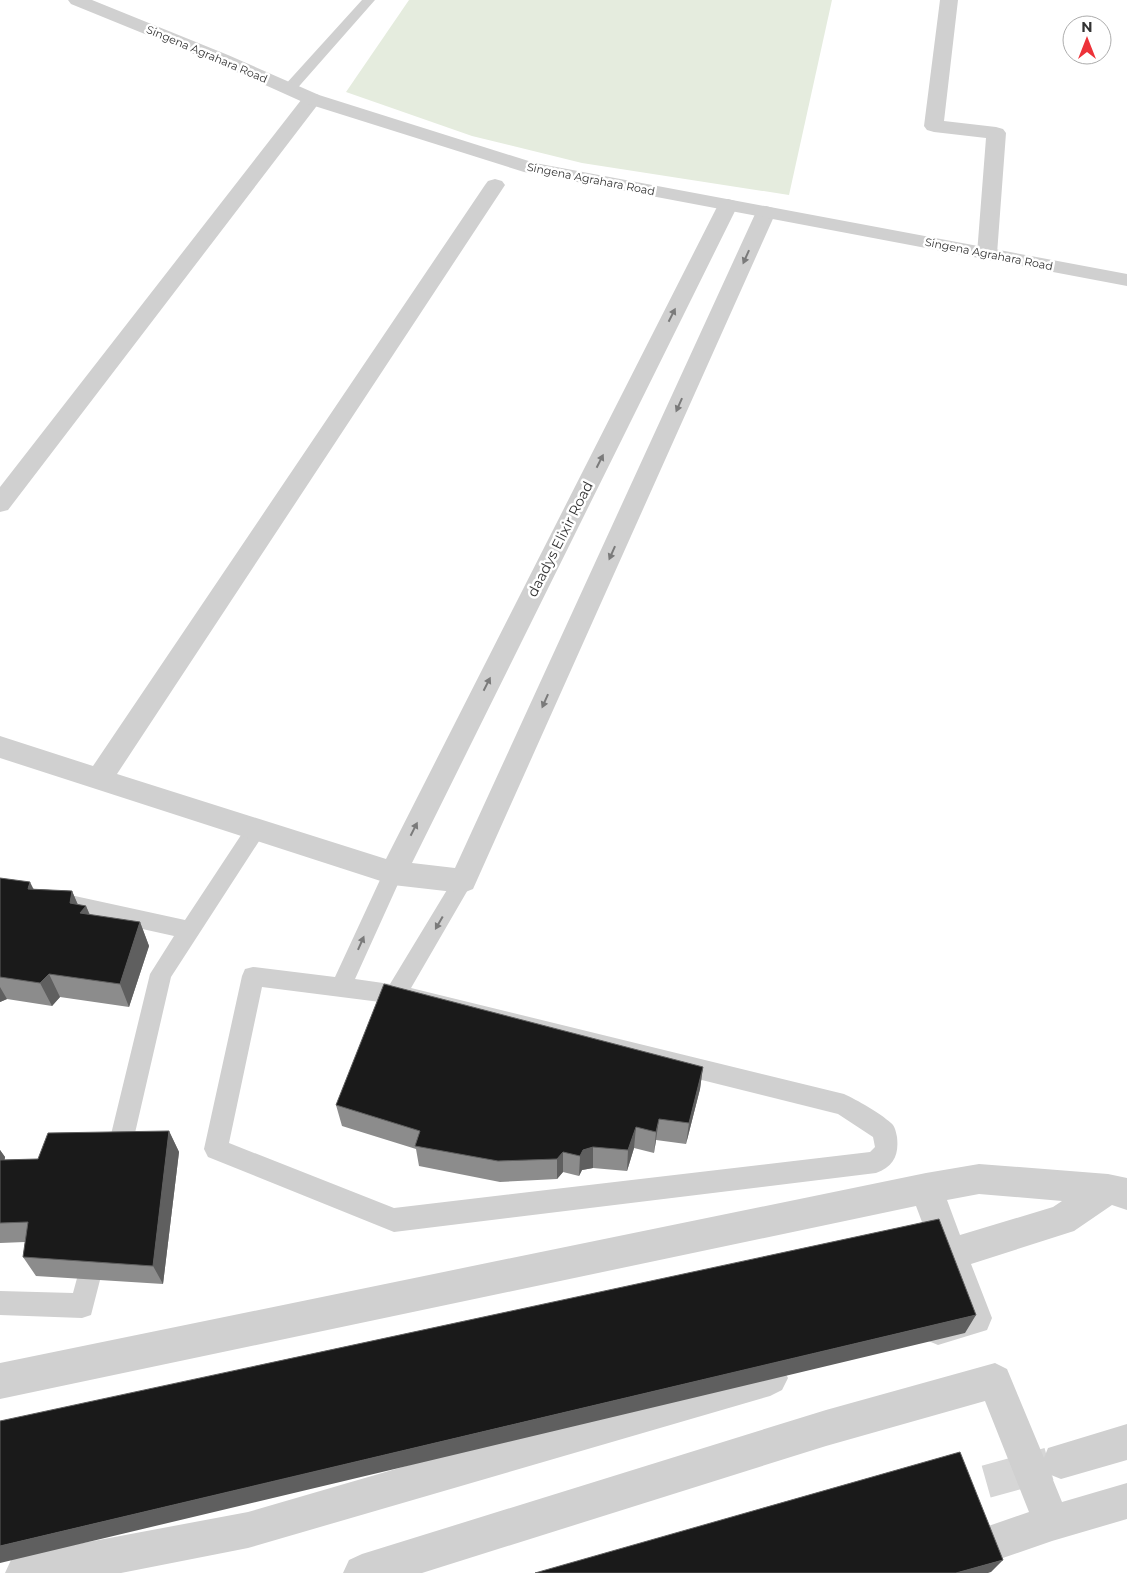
<svg xmlns="http://www.w3.org/2000/svg" width="1127" height="1573" font-family="Montserrat,sans-serif">
<rect width="100%" height="100%" fill="#fff"/>
<!-- green -->
<path fill="#e5ecde" d="M409,0h423l-43,195 -207,-32 -110,-27 -126,-44z"/>
<g fill="none" stroke-linecap="round" stroke-linejoin="round">
<!-- minor-tunnel -->
<path stroke="#d6d6d6" stroke-width="33" stroke-dasharray="33 16" stroke-linecap="butt" d="M939,1495l110,-31"/>
<!-- service -->
<path fill="#d0d0d0" fill-rule="evenodd" d="M362,0h13l-81,92h-10l-2,-3 2,-3z
M256,821l7,2 3,6 -3,6 -92,142 -42,182 -4,8 -8,3 -8,-3 -4,-8 45,-185 24,-38 -113,-25 -7,-3 -4,-6 4,-6 7,-3 124,27 64,-97z
M393,864l7,3 3,6 -48,106 35,5 66,-109 7,-3 7,3 3,6 -62,107 433,106c13,6 36,19 47,29 4,3 5,9 6,14 2,18 -3,29 -21,36l-482,59 -186,-75 -4,-8 38,-173 3,-7 8,-2 82,10 51,-110zM262,987l134,17 442,110 35,23 2,10 -5,5 -476,56 -165,-65z
M95,1241l9,4 3,8 -16,62 -9,3 -82,-3v-24l73,2 13,-48z"/>
<!-- minor -->
<path fill="#d0d0d0" fill-rule="evenodd" d="M940,0h18l-14,121 52,6 7,2 3,4 -9,121 -3,4 -7,2 -7,-2 -3,-4 9,-116 -52,-6 -7,-2 -3,-4z
M312,93l7,2 2,4 -2,4 -311,407 -8,2v-25l305,-392z
M495,179l7,2 3,4 -388,589 269,85 332,-654 3,-4 7,-2 7,2 3,4 -326,658 43,5 301,-656 3,-4 7,-2 7,2 3,4 -303,677 -10,4 -70,-8 -393,-127v-22l93,30 392,-581 3,-4z
M979,1164l129,10 19,4v32l-15,-5 -38,26 -103,33 21,54 -5,12 -49,15 -12,-5 -5,-12 5,-12 28,-9 -38,-101 -916,193v-36l926,-190zM979,1194l83,7 -9,6 -93,28 -13,-35z
M770,1360l12,6 6,12 -6,12 -12,6 -522,152 -127,25h-116l6,-13 13,-6 224,-42z
M995,1363l12,6 37,89 4,-10 79,-24v36l-66,19 -10,-4 11,27 65,-19v36l-75,22 -93,32h-75l6,-13 139,-48 -44,-111 -159,45 -404,127h-79l6,-13 13,-6 464,-144z"/>
<!-- tertiary -->
<path fill="#d0d0d0" fill-rule="evenodd" d="M68,0h24l136,55 91,40 216,68 592,111v12l-603,-114 -219,-69 -89,-40 -145,-59z"/>
</g>
<!-- wall -->
<path fill="#8c8c8c" d="M0,878l34,11 38,2 6,14 8,1 4,9 50,7 9,24 -20,61 -69,-10 -8,9 -45,-7 -7,3z
M703,1067l-3,22 -14,55 -30,-4 -2,13 -20,-5 -7,23 -34,-3 -11,2 -3,6 -16,-4 -6,7 -57,3 -81,-16 -3,-17 -74,-23 -6,-21z
M169,1131l10,21 -16,132 -127,-8 -13,-19 2,-15 -25,1v-93l5,7 -1,3 34,-1z"/>
<!-- shaded-wall -->
<path fill="#5f5f5f" d="M30,882l12,24 -14,-17z
M72,891l9,21 5,-6 10,24 -26,-27z
M140,922l9,24 -20,61 -9,-23z
M49,974l11,23 -8,9 -12,-23z
M0,987l7,12 -7,3z
M703,1067l-3,22 -14,55 3,-21z
M659,1119l-3,21 -2,13 2,-21z
M636,1127l-2,21 -7,23 1,-21z
M169,1131l10,21 -16,132 -10,-18z
M593,1147v21l-11,2 -3,6 1,-20 3,-6z
M0,1150l5,7 -3,24 -2,-2z
M563,1152v20l-6,7v-20z
M976,1315l-11,18 -965,230v-17z
M1003,1560l-12,12 -3,1h-32z"/>
<!-- building -->
<path fill="#1a1a1a" stroke="#5f5f5f" d="M0,878l30,4 -2,7 44,2 -2,12 16,3 -6,7 60,9 -20,62 -71,-10 -9,9 -40,-6z
M384,984l319,83 -14,56 -30,-4 -3,13 -20,-5 -8,23 -35,-3 -10,3 -3,6 -17,-4 -6,7 -59,2 -83,-15 5,-15 -84,-26z
M169,1131l-16,135 -130,-9 5,-35 -28,1v-63l38,-1 10,-26z
M939,1219l37,96 -976,231v-125z
M960,1452l43,108 -47,13h-421z"/>
<!-- one-way arrows -->
<defs><path id="oneway-solid" d="M-6-.8H1V-3.2L6.5 0L1 3.2V.8H-6Z" transform="scale(1.25)"/></defs>
<g fill="#7a7a7a">
<use href="#oneway-solid" transform="translate(746 257) rotate(114)"/>
<use href="#oneway-solid" transform="translate(672 315) rotate(-63)"/>
<use href="#oneway-solid" transform="translate(679 405) rotate(114)"/>
<use href="#oneway-solid" transform="translate(600 461) rotate(-63)"/>
<use href="#oneway-solid" transform="translate(612 553) rotate(114)"/>
<use href="#oneway-solid" transform="translate(487 684) rotate(-63)"/>
<use href="#oneway-solid" transform="translate(545 701) rotate(114)"/>
<use href="#oneway-solid" transform="translate(414 829) rotate(-63)"/>
<use href="#oneway-solid" transform="translate(439 923) rotate(120)"/>
<use href="#oneway-solid" transform="translate(361 943) rotate(-66)"/>
</g>
<g text-anchor="middle" dominant-baseline="central" stroke-width="5" stroke-linejoin="round" paint-order="stroke">
<!-- far-street labels -->
<g font-size="11" fill="#333" stroke="#fff">
<text transform="translate(207 54) rotate(23)">Singena Agrahara Road</text>
<text transform="translate(591 179) rotate(11)">Singena Agrahara Road</text>
<text transform="translate(989 254) rotate(11)">Singena Agrahara Road</text>
</g>
<!-- street labels -->
<g font-size="14" fill="#333" stroke="#fff">
<text transform="translate(560 539) rotate(-63)">daadys Elixir Road</text>
</g>
</g>
<!-- north arrow -->
<g transform="translate(1087 40)"><circle r="24" fill="#ffffff" stroke="#adadad"/>
<path d="M0-4L9 19L0 12L-9 19Z" fill="#ed3239"/>
<text y="-8" font-size="14" font-weight="bold" text-anchor="middle" fill="#333333">N</text>
</g>
</svg>
